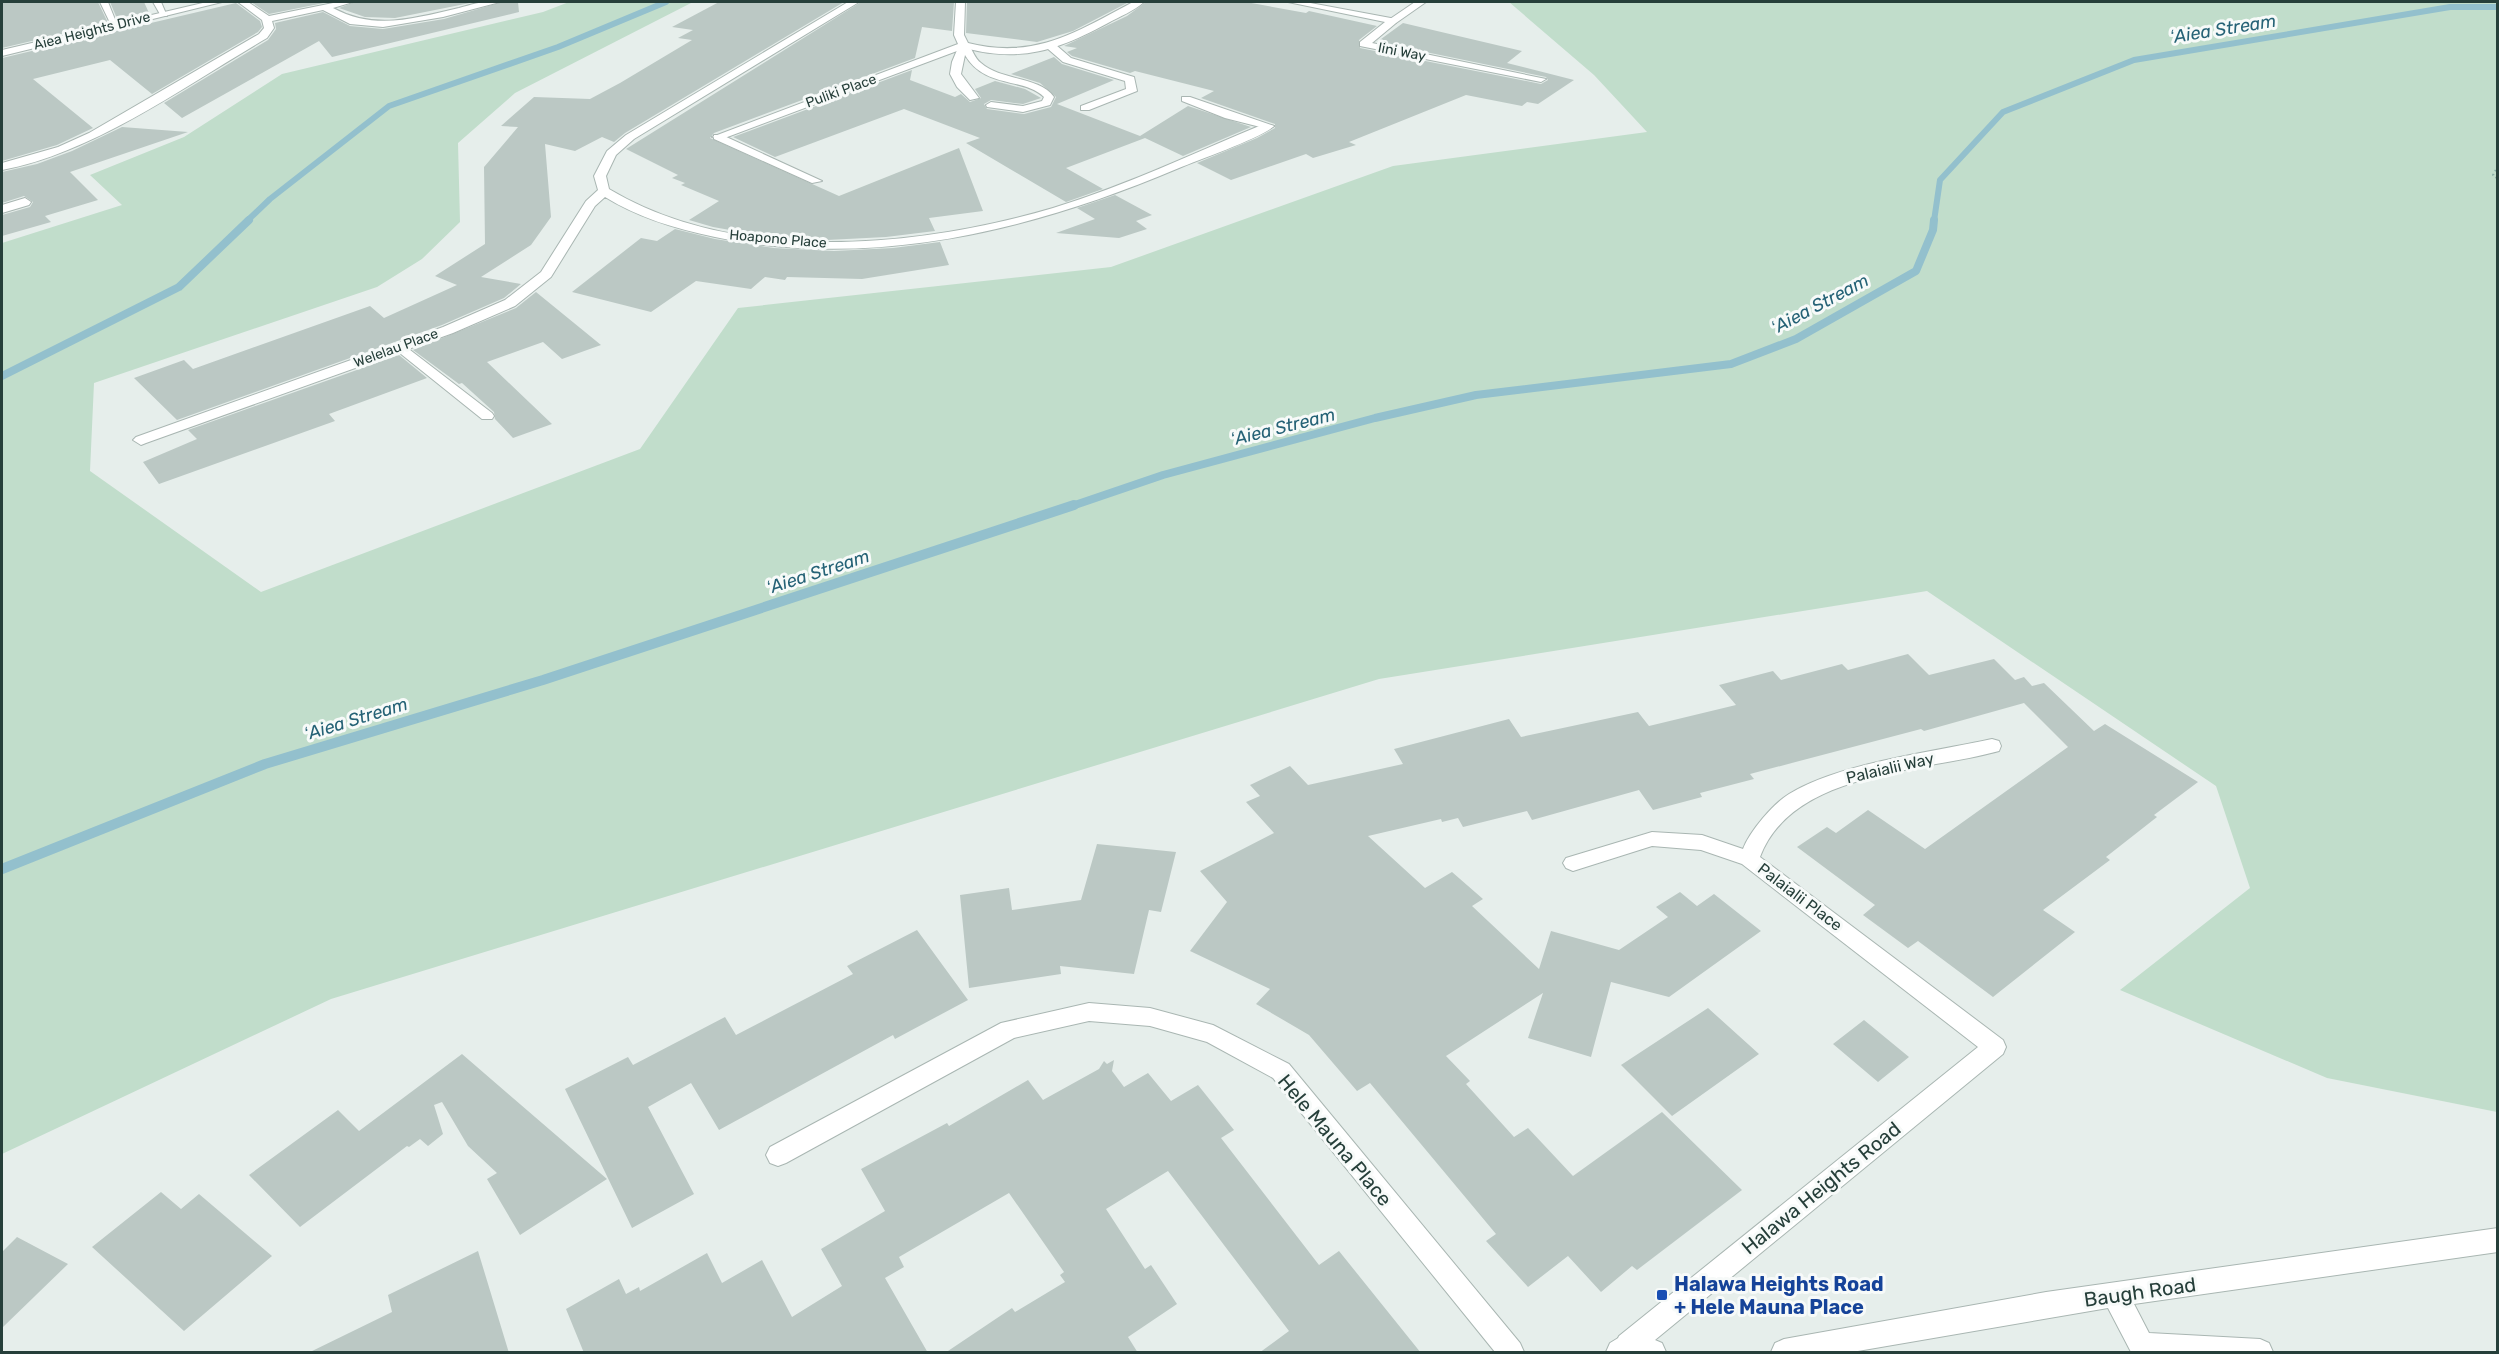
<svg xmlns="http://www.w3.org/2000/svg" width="2499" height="1354" font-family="Rubik,sans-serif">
<rect width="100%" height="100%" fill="#e6eeeb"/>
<!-- green -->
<path fill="#c1ddcb" d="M569,2h124l-178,91 -57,50 2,79 -38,37 -45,28 -283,96 -4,88 171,121 379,-143 98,-141 373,-41 282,-101 254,-34 -53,-57 -85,-73h988v1110l-170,-34 -207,-88 130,-102 -34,-102 -289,-195 -548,88 -1048,320 -329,155v-911l120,-38 -32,-30 94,-38 98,-63 261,-62z"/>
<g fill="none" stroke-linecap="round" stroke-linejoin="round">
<!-- stream-far2 -->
<path stroke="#93c0cd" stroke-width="6" d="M247,221l23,-22 119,-93 169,-59 108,-45
M1934,221l6,-41 63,-68 131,-52 316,-53h48"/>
<!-- stream-far1 -->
<path stroke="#93c0cd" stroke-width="8" d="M2,376l177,-89 70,-67
M1069,507l94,-32 212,-57 101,-23 255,-31 65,-25 120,-68 17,-41 1,-10"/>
<!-- stream -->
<path stroke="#93c0cd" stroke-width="10" d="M2,869l263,-105 278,-84 531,-175"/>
</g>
<!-- building -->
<path fill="#bbc8c4" d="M2,2h96l10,21 -106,25z
M110,2h34l5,11 -31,8z
M251,2h78l-60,12z
M355,2h120l-80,16 -30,-1 -26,-9z
M502,2h16l1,10 -187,45 -13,-16 -137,77 -18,-15 104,-63 8,-11 -1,-6 48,-11 27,14 33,3 61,-10z
M719,2h125l-219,131 -11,9 -12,-5 -27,14 -30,-7 6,73 -20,28 -50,32 40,7 -17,14 -62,27 -265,95 -43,-42 50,-18 9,9 177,-63 14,12 73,-33 -22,-9 50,-32 -1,-77 34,-40 -17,-1 33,-29 56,2 30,-16 72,-43 -14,-2 15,-8 -21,-3z
M861,2h93l-2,29 -30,-4 -7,31 -201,75 -4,5 129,58 120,-48 24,63 -54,7 6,13 -49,6 -59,3 -58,-3 -56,-10 -24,-7 30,-19 -38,-16 4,-2 -13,-5 6,-3 -52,-26z
M967,2h162l-56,29 -36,11 -71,-9z
M1146,2h100l60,11 3,-2 68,15 -18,14 1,8 181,36 7,-4 -2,-3 -169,-35 26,-19 119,28 -15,12 67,17 -36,24 -11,-2 -5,4 -56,-11 -117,47 7,3 -43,13 -7,-4 -75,26 -34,-17 60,-25 18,-10v-4l-74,-26 13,-7 -79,-20 -5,2 -58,-17 -5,-4 10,-4 -13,-2 63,-30z
M236,3l24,18 2,6 -4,5 -106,62 -42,-34 -77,19 60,49 -36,17 -55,16v-103z
M1054,57l8,7 52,16 -57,24 83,32 48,-30 63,21 -68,29 -38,-18 -79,30 37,21 -37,13 -100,-59 14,-5 -76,-29 -129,48 -42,-20 179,-67 -2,10 45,17 6,-3 9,8 11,-4 -6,-9 20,-8 30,8 16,9 -18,6 -32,-4 -7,4 3,5 37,5 27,-7 5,-10 -16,-14 -29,-9z
M122,127l66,5 -118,40 28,28 -53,16 6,6 -49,14v-21l28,-8 3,-5 -9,-6 -22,7v-31l35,-8 35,-13z
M1115,195l37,20 -16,6 11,8 -28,9 -63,-5 39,-14 -18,-11z
M675,229l40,10 59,9 60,3 59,-3 47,-6 9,23 -87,14 -75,-2 -2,3 -20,-3 -14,12 -55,-8 -45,31 -79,-20 69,-54 16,3z
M536,292l65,53 -39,14 -19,-17 -56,20 65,62 -39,14 -18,-19 -1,-7 -32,-29 -3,1 -46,-34 103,-42z
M399,355l28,23 -98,36 6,7 -176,63 -16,-22 54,-23 -9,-9z
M1908,654l21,21 65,-16 21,21 9,-3 8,9 12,-3 50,48 11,-7 93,58 -44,33 3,2 -51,40 4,3 -67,50 32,22 -82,65 -75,-56 -10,7 -45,-33 12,-10 -78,-58 30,-20 9,6 32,-23 57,39 143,-102 -44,-44 -100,28 -3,-2 -171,45 4,5 -54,14 2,4 -49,13 -14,-20 -107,30 -5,-9 -64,16 -5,-9 -16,4 -1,-3 -73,17 57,52 27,-16 31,27 -11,7 67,63 12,-38 68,19 49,-33 -12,-10 24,-15 17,14 17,-12 47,37 -92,66 -58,-15 -20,75 -63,-19 15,-45 -97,63 24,25 -4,3 48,53 14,-9 45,48 89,-64 80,78 -105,80 -5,-4 -31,26 -33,-36 -40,31 -42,-46 10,-7 -126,-151 -13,8 -48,-56 -53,-31 14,-15 -80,-38 37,-49 -27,-31 74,-38 -28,-31 14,-6 -10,-11 40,-19 18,19 95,-21 -9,-15 115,-30 12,18 117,-25 11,14 87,-21 -17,-20 54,-14 8,9 61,-16 6,6z
M1097,844l79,8 -15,60 -12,-2 -15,64 -74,-8 1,8 -92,14 -9,-93 49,-7 3,22 69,-10z
M917,930l51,70 -73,39 -2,-4 -174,95 -28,-47 -43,24 46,87 -62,34 -67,-139 63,-32 5,8 92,-48 11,18 117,-61 -6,-8z
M1708,1008l51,46 -87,62 -51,-51z
M1864,1020l45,37 -31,25 -45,-38z
M462,1054l145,125 -87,56 -33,-56 10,-6 -29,-27 -26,-44 -8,3 9,29 -15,12 -8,-7 -11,8 -2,-1 -107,81 -51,-52 89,-65 21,21z
M1114,1060l-2,11 12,16 24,-14 23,28 27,-16 36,45 -13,8 98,127 20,-14 82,102h-162l30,-22 -121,-160 -62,38 39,60 6,-4 26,39 -49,33 10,16h-193l67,-45 3,4 50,-30 -5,-7 4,-3 -55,-79 -110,64 5,10 -19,11 43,75h-344l-18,-44 53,-30 7,15 13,-7 1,4 67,-38 15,30 40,-23 30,57 50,-31 -21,-37 64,-38 -24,-42 86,-46 2,3 79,-46 15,20 56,-31 5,-8 3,3z
M161,1192l20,17 18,-15 73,62 -88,75 -92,-84z
M17,1237l51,27 -66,64v-76z
M478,1251l31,102h-201l84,-41 -4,-17z"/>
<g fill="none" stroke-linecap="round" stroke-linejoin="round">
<defs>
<path id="service" d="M238,2h10l21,14 69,-14h15l-20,6c42,23 82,10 126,0 14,-4 27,-8 41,-6l-57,15 -60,10 -33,-3 -27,-14 -51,11 2,7 -7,10c-81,47 -173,115 -265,132v-7l56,-16 31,-14 170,-99 5,-6 -2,-8z
M1415,2h11l-30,21h-6v-4z
M964,42l4,1c4,6 7,16 13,20 20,18 58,13 73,34l-4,8 -27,7 -36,-5 -1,-2 5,-3 32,4 19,-5 2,-4c-21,-20 -59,-8 -79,-42l-4,19 18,24 -9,2 -13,-13 -7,-13 2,-12 8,-19z
M1048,45h8l15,13 63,19 3,14 -48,19h-8v-4l45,-17 -1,-8 -62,-19 -15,-13z
M1182,97h8l84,29 -6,3 -43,-11 -43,-17z
M714,135h8l100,46 -10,2 -98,-44z
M25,198l6,4 -2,3 -27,8v-8z
M401,343l91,70 2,3 -2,3h-10l-86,-69v-6z
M2498,1228v24l-364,52 15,29 111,6 9,4 4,9h-142l-23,-44 -256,44h-81l4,-9 9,-4 262,-47z"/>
<path id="minor" d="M100,2h8l10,25h-6z
M153,2h8l6,14h-6z
M848,2h11l-225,137 -18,16 -10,21 3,13c127,76 307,59 444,19 72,-22 141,-55 211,-84l10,2c-13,12 -76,34 -95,42 -146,62 -306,102 -464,69 -39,-8 -76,-19 -110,-40l-10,9 -44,71 -36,29 -62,27 -307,110 -5,2 -8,-5 3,-3 307,-110 62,-27 36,-28 45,-71 12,-11 -4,-14 13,-25 19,-16z
M956,2h9l-1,33 4,8c67,17 108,-11 165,-41h11c-10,9 -25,15 -36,21 -50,27 -87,40 -143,25l-243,91 -10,-2 246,-93 -4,-9z
M1288,2h17l91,17v4l-24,20 174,36 -5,3 -181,-36v-4l25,-20z
M1992,739l7,2 2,5 -2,5c-75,21 -207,20 -239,106l243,183 3,7 -3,7 -348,286 7,3 4,9h-48l-3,-7 4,-9 359,-289 -236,-183 -41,-14 -49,-4 -79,25 -7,-3 -3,-5 3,-5 86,-26 50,3 41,14c7,-18 30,-45 46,-55 50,-31 144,-42 203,-55z
M1089,1003l61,5 63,17 76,39 231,279 4,9h-29l-222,-274 -66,-36 -57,-16 -61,-5 -75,17 -228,125 -8,3 -8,-3 -4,-8 4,-8 231,-124z"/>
<path id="tertiary" d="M207,2h15l-220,54v-6z
M1628,1332l9,4 4,9 -3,7h-32l4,-9z"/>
</defs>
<!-- service casing -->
<use href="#service" stroke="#a9b6b2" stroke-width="2"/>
<!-- minor casing -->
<use href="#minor" stroke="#a9b6b2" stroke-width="2"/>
<!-- tertiary casing -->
<use href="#tertiary" stroke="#a9b6b2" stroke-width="2"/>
<!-- path -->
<path stroke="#89aea6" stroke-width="2" stroke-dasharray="1.5 3" stroke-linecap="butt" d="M2498,166l-5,9 5,4"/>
<!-- service -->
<use href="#service" fill="#fff" fill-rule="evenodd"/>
<!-- minor -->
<use href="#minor" fill="#fff" fill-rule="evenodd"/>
<!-- tertiary -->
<use href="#tertiary" fill="#fff" fill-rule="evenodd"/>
</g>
<!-- markers -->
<rect fill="#1a4fb4" stroke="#f7faf9" stroke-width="2" x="1656" y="1289" width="12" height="12" rx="3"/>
<g text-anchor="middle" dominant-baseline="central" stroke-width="6" stroke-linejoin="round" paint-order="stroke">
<!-- far-street labels -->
<g font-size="14" fill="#263f3a" stroke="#f7faf9">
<text transform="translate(92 31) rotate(-14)">Aiea Heights Drive</text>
<text transform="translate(1402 52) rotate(11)">Iini Way</text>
<text transform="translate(841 91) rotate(-20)">Puliki Place</text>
<text transform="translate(778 239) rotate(5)">Hoapono Place</text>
<text transform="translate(396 348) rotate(-20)">Welelau Place</text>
</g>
<!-- street labels -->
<g font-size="16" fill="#263f3a" stroke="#f7faf9">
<text transform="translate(1890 768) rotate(-13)">Palaialii Way</text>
<text transform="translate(1800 897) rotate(37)">Palaialii Place</text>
</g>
<!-- water labels -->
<g font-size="18" font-style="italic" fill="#256276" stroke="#f7faf9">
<text transform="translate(2223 29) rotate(-9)">ʻAiea Stream</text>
<text transform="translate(1820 304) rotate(-28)">ʻAiea Stream</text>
<text transform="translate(1283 427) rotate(-14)">ʻAiea Stream</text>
<text transform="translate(818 572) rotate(-18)">ʻAiea Stream</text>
<text transform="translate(356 719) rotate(-17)">ʻAiea Stream</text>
</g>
<!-- near-street labels -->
<g font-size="20" fill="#263f3a" stroke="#f7faf9">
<text transform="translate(1335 1140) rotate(50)">Hele Mauna Place</text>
<text transform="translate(1821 1188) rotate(-39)">Halawa Heights Road</text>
<text transform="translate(2140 1292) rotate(-8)">Baugh Road</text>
</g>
<!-- near-transit labels -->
<g font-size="20" font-weight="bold" fill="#164399" stroke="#f7faf9" text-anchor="start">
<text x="1674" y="1284">Halawa Heights Road<tspan x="1674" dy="23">+ Hele Mauna Place</tspan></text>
</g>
</g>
<!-- border -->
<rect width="2499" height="1354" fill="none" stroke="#263f3a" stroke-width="6"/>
</svg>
